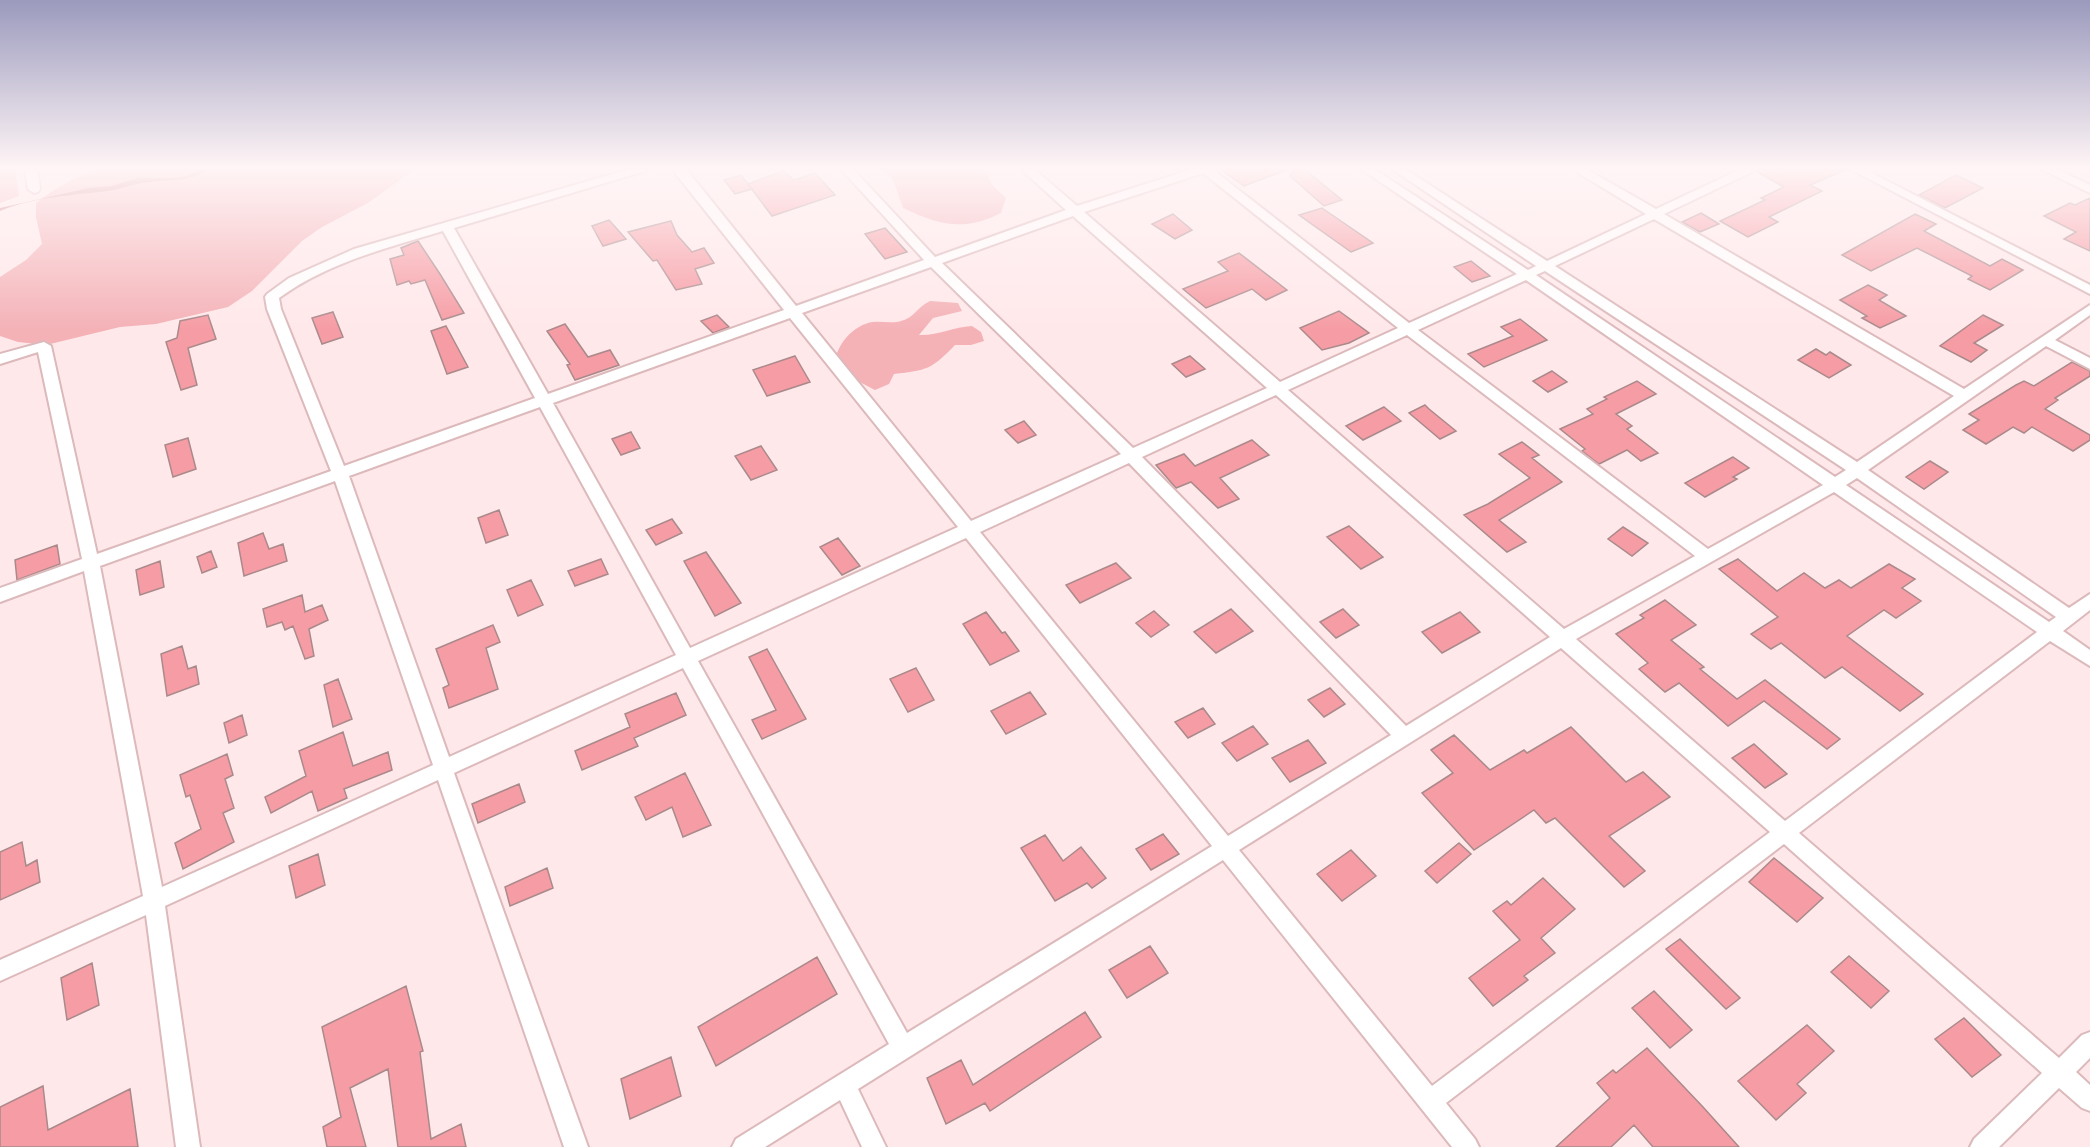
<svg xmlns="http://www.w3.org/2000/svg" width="2090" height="1147" font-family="'Fira Sans Condensed',sans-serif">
<rect width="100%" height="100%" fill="#ffe8ea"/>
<!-- green -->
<path fill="#f4b2b7" d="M0,169h15l4,27 -19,7z
M100,169h315l-47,34 -46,24 -20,14 -50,50 -24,16 -72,17 -36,3 -74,18 -28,-3 -18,-6v-59l26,-17 16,-16 -6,-27v-14c20,-16 40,-26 64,-34z
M880,169h105l7,16 14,13 -5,15c-37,19 -62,12 -98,-5l-10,-29z
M930,301l28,2 4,8 -29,7 -14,17c18,1 34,-8 53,-9l9,6 3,9 -13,4h-16c-24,25 -28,25 -61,29l-5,10 -14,6 -25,-13 -15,-13c0,-18 19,-40 38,-42 9,-1 19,2 28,-1 13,-3 16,-14 29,-20z"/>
<!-- water -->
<path fill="#c9747c" d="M202,169h8c-24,14 -35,10 -61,13 -14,1 -27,7 -41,9 -35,4 -75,6 -108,20v-3l89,-20 23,-2 25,-8h37l13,-2z"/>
<!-- building -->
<path fill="#f69ca4" stroke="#aa898b" stroke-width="1.5" d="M1220,169h66v1l-42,16z
M1296,169h8l38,31 -18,6 -34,-30z
M1758,169h89l-37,16 12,6 -53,26 9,5 -30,15 -28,-16 45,-21 -4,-2 23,-11 -27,-15z
M783,171l11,9 21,-7 20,22 -63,21 -24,-32z
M741,175l11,14 -17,5 -11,-14z
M1956,175l27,13 -38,20 -26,-13z
M2090,198v53l-26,-12 12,-7 -32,-16 26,-13 5,2z
M1322,208l51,35 -22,9 -52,-37z
M1701,213l18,11 -19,8 -18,-10z
M1173,214l19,16 -17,9 -23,-15z
M1915,214l21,10 -12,7 66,35 12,-7 21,11 -33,20 -22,-11 4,-3 -55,-28 -46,23 -29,-16z
M609,220l17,19 -23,7 -11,-20z
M671,221l6,14 15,17 12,-4 10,15 -19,6 7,15 -26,6 -19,-30 -4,1 -25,-29z
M885,228l22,24 -22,7 -20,-25z
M418,241l22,33 24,39 -22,7 -17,-40 -14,4 -2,-3 -12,4 -7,-26 14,-4 -3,-7z
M1239,253l48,37 -21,10 -14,-11 -46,19 -23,-19 45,-18 -10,-9z
M1471,261l19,15 -18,6 -18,-15z
M1868,285l19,10 -8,5 27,16 -26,12 -18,-10 5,-2 -27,-16z
M1339,311l30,22 -20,10 -27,7 -22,-22z
M333,312l10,25 -21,7 -10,-26z
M208,315l8,24 -28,9 9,37 -16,5 -15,-48 11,-4 3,-17z
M717,315l12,12 -16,6 -12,-12z
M1983,315l20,10 -29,18 13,7 -16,12 -31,-16z
M1520,319l27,21 -63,27 -16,-13 45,-18 -12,-9z
M565,324l23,33 22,-7 9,15 -44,15 -8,-15 3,-1 -23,-33z
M446,326l22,41 -21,7 -16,-43z
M1816,349l10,6 4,-3 21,13 -22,13 -31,-18z
M795,356l15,26 -43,14 -14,-26z
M1190,356l15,13 -19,8 -14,-13z
M2072,362l18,9v5l-35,22 3,2 -13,9 45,26v5l-17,11 -41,-24 -8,6 -11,-6 -27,17 -23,-14 16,-10 -10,-6 47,-29 8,-4 10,5z
M1552,371l15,11 -19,10 -15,-11z
M1637,381l19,13 -40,20 16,12 -5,3 31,24 -17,8 -14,-11 -28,14 -17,-13 3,-2 -25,-20 33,-15 -6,-5 20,-10 -3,-2z
M1425,405l4,4 27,22 -16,8 -31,-26z
M1384,407l17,14 -38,19 -17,-14z
M1024,421l12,14 -18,8 -13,-13z
M631,432l9,16 -19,7 -9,-16z
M188,438l8,31 -23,8 -8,-32z
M1252,440l17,15 -49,23 19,21 -21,9 -27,-26 -15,6 -20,-23 28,-11 11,12z
M1522,442l17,13 -7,3 30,24 -63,38 27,22 -19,10 -43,-37 24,-11 42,-26 -31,-24z
M761,446l16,24 -26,10 -16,-24z
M1733,457l16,11 -16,9 4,2 -32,18 -20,-14z
M1930,461l18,11 -24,17 -18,-12z
M499,510l9,25 -22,8 -8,-25z
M672,519l10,14 -26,12 -10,-15z
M1349,526l34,31 -22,12 -34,-32z
M1623,527l25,16 -16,13 -24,-17z
M263,533l6,16 14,-5 4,17 -43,15 -6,-33z
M838,538l22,28 -18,9 -22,-28z
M57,545l3,19 -43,16 -2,-20z
M211,551l6,16 -15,6 -5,-16z
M706,552l35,51 -26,13 -31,-55z
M601,559l7,15 -33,12 -7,-15z
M1738,559l39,32 27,-18 21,15 14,-8 12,8 38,-24 26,15 -13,9 19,13 -25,17 -12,-8 -37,26 76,58 -23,17 -58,-44 -17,11 -44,-35 -10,6 -20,-15 27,-17 -59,-48z
M160,561l4,26 -24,8 -4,-25z
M1116,563l15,15 -51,25 -14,-18z
M531,580l12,25 -25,11 -11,-26z
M302,595l3,17 17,-7 6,15 -19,9 5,27 -9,3 -12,-33 -8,4 -3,-8 -15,5 -4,-18z
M1665,600l31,25 -25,15 33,27 -4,2 37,30 28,-19 75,59 -13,10 -63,-48 -36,25 -49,-43 -14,9 -26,-23 9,-6 -32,-29 28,-16 -4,-3z
M1231,609l22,22 -37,22 -22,-21z
M1343,609l16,16 -23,13 -16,-16z
M1154,611l15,14 -18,12 -15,-14z
M986,612l16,21 3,-1 14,19 -29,14 -27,-41z
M1460,612l20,20 -38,21 -20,-21z
M493,625l7,17 -14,6 12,41 -49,19 -6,-20 6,-3 -13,-36z
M182,646l6,23 8,-3 3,18 -32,12 -6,-42z
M767,649l39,70 -44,20 -10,-19 24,-10 -27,-53z
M916,668l18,32 -26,12 -18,-33z
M338,679l14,40 -19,8 -9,-42z
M1330,688l15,16 -21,13 -16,-17z
M1030,692l16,22 -40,20 -15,-23z
M676,693l10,22 -52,23 4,8 -56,24 -7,-19 55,-24 -5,-13z
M1203,708l12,16 -27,14 -13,-16z
M242,715l5,20 -18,8 -5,-20z
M1253,726l15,18 -31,17 -15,-18z
M1571,727l55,55 17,-10 27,25 -61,39 36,35 -21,16 -69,-69 -9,5 -12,-13 -60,40 -52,-57 31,-20 -22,-23 23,-15 36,35 34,-20 3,3z
M343,732l10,34 35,-14 4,18 -48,19 3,9 -29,13 -6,-20 -41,22 -6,-16 41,-21 -7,-25z
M1308,740l18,23 -36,19 -18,-24z
M1754,744l33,30 -22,14 -33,-30z
M227,754l6,21 -8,4 9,29 -11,5 11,29 -51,27 -8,-26 26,-14 -11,-34 -4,2 -6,-22z
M685,773l26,52 -28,12 -11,-30 -26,13 -11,-23z
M519,784l6,18 -47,21 -6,-19z
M1163,834l16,20 -28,16 -15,-21z
M1045,835l18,26 18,-14 25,31 -14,10 -5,-5 -32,18 -34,-53z
M22,842l4,24 11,-6 3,22 -40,18v-48z
M1459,843l12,11 -34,29 -12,-12z
M1351,850l25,26 -34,25 -25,-27z
M318,854l7,31 -29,13 -7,-32z
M1774,858l49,40 -26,24 -48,-40z
M547,868l6,20 -43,18 -5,-19z
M1543,878l32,31 -34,29 14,15 -31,23 4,4 -35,26 -24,-28 51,-38 -27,-29 14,-10 4,4z
M1680,939l60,59 -14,11 -60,-60z
M1150,946l18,27 -41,25 -18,-28z
M1849,956l40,35 -18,17 -40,-36z
M817,957l20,37 -121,72 -18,-39z
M92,963l7,42 -32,15 -6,-42z
M406,986l17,65 -3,1 11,87 30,-15 5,23h-68l-10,-78 -38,19 16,59h-39l-4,-20 18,-10 -19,-90z
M1654,991l38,39 -22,18 -38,-40z
M1085,1012l16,25 -111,74 -5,-8 -39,21 -19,-46 34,-18 12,25z
M1964,1018l37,37 -29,22 -37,-38z
M1807,1025l27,26 -37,33 9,9 -30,27 -38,-39z
M1647,1048l56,59 36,40h-86l-19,-22 -23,22h-55l54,-49 -13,-15 16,-13 3,3z
M671,1057l10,39 -51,23 -9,-40z
M43,1086l5,44 82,-41 8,58h-138v-40z"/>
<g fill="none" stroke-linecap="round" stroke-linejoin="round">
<defs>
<path id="minor" d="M25,169h12l3,20 -2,3 -4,1 -6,-4z
M630,169h17l-2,2 -191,57 94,166 236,-84 -108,-136 -2,-5h12l110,137 128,-46 -83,-91h12l82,88 131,-47 -45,-41h13l43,37 116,-37h19l197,154 108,-49 -156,-105h13l154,101 8,-4 -144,-97h13l142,92 99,-47 -74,-45h14l70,40 85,-40h15l-2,2 -90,43 300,175 126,-84v10l-35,25 35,18v11l-44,-23 -178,124 201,138 21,-14v16l-27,21 27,19v16l-40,-25 -251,192 260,225 23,-23 8,-3v26l-14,14 14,13v26l-8,-3 -23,-20 -60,59h-29l4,-8 68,-66 -258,-229 -338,259 29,36 4,8h-27l-229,-287 -365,229 28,58h-24l-22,-47 -75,47h-33l4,-8 153,-95 -206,-376 -229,105 134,374h-24l-126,-367 -273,126 35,241h-24l-30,-232 -146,66v-21l143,-64 -59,-325 -84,31v-14l82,-29 -44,-207 -38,12v-10l44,-12 7,4 46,208 234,-83 -64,-162 -2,-12 2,-3 22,-16 65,-29zM1203,173l195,155 -118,54 -196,-170zM1073,216l194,172 -134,60 -191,-185zM1654,219l300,177 -97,66 -302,-196zM443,231l92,167 -191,68 -63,-157 -2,-11c48,-35 107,-50 164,-67zM931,267l190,187 -150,67 -169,-208zM1545,271l301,199 -11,7 -299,-202zM1526,280l297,205 -115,64 -290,-219zM790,318l168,209 -268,121 -137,-245zM1407,335l288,221 -131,73 -276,-239zM1276,395l274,242 -144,89 -264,-269zM540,407l136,248 -227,102 -100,-281zM1129,463l262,272 -163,101 -248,-304zM1857,478l199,139 -7,5 -203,-137zM335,481l98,284 -271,122 -62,-321zM1834,492l203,140 -252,189 -209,-182zM966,538l246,308 -305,187 -209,-372zM1561,648l209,184 -338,254 -193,-236z
M1850,169h14l226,116v9z
M2041,169h15l34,16v8z"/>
</defs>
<!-- minor casing -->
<use href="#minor" stroke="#dcb9bb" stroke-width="4"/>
<!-- minor -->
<use href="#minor" fill="#fff" fill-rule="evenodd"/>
</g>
<!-- sky -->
<linearGradient id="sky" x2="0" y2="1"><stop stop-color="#9b9abd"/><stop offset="0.51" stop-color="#fff5f6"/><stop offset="1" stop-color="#fff5f6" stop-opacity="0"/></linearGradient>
<rect width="2090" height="329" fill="url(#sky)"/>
</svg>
